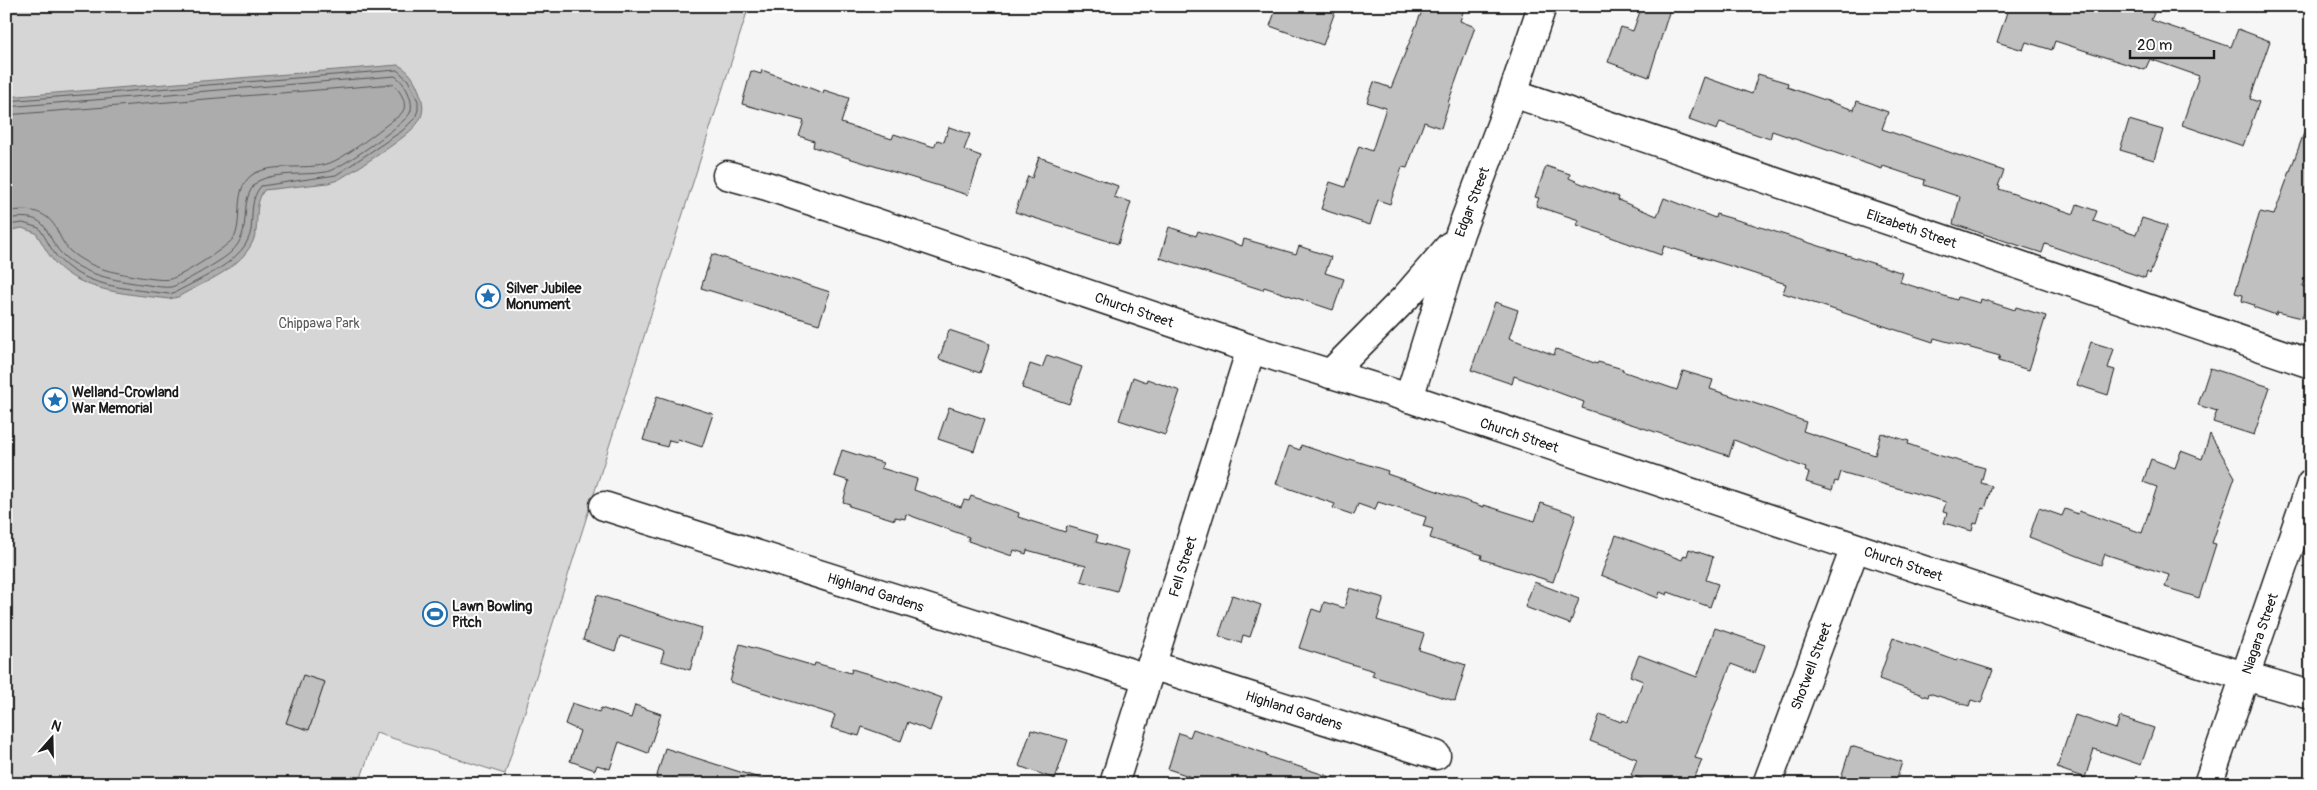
<svg xmlns="http://www.w3.org/2000/svg" width="2317" height="790" font-family="Pangolin,sans-serif">
<rect width="100%" height="100%" fill="#f6f6f6"/>
<filter id="ink" filterUnits="userSpaceOnUse"><feTurbulence type="fractalNoise" baseFrequency=".02" numOctaves="2"/><feDisplacementMap in="SourceGraphic" scale="10" xChannelSelector="R" yChannelSelector="G"/><feConvolveMatrix kernelMatrix="1 2 1 2 8 2 1 2 1" color-interpolation-filters="sRGB"/></filter>
<g filter="url(#ink)">
<!-- green -->
<path fill="#d6d6d6" stroke="#797979" d="M6,6h743l-244,768 -129,-41 -17,51h-353z"/>
<!-- water -->
<path fill="#acacac" stroke="#727272" d="M398,65c11,5 17,15 21,26 4,10 6,20 0,30 -9,16 -63,48 -81,59l-10,3 -64,7c-9,13 -6,27 -8,41 -6,35 -51,50 -78,66l-9,2c-37,-5 -84,-6 -112,-34 -9,-10 -14,-21 -21,-32l-14,-5 -16,3v-134z"/>
<g fill="none" stroke-linecap="round" stroke-linejoin="round">
<!-- shore -->
<path stroke="#565656" stroke-width="1" d="M6,101l391,-31 11,10 10,21v9l-3,8 -13,13 -66,44 -75,11c-11,13 -8,28 -10,44 -5,31 -50,48 -75,62l-7,2c-36,-5 -82,-6 -109,-34 -9,-9 -13,-21 -21,-32l-16,-5 -17,2
M6,107l389,-31c10,6 20,26 15,37 -5,11 -71,57 -84,59 -22,4 -48,-1 -68,9 -23,21 -2,49 -28,72 -7,7 -50,32 -59,34 -7,1 -16,-1 -23,-2 -28,-4 -59,-8 -82,-27 -26,-23 -11,-47 -60,-39
M6,115l387,-31c6,5 15,19 10,27 -2,4 -7,7 -10,9 -16,12 -49,39 -66,44 -22,6 -51,-1 -72,9 -23,13 -12,43 -20,63 -4,9 -54,41 -65,43 -9,3 -54,-6 -64,-9 -13,-4 -26,-10 -36,-19 -7,-7 -10,-15 -14,-23 -11,-19 -30,-20 -50,-16"/>
</g>
<!-- building -->
<path fill="#c0c0c0" stroke="#1c1c1c" d="M1277,6h60l-14,39 -53,-19z
M1424,6h41l-5,15 15,6 -27,76h1l-8,25 -17,-6 -17,46 -5,-1 -12,37 -12,-4 -8,25 -49,-16 9,-27 15,5 14,-41 13,5 14,-43 -19,-6 7,-20 17,6z
M1642,6h29l-22,71 -41,-15 13,-35 12,4z
M2009,6h92l22,7 3,-7h10l18,7 -3,7 80,27 7,-18 32,12 -20,58 9,3 -16,44 -61,-21 17,-49 -49,-17 -5,11 -90,-29 -3,9 -26,-8 -3,8 -26,-8z
M762,70l61,23 1,-3 25,8 -8,25 51,16 2,-5 40,13 3,-7 7,2 5,-15 21,7 -6,16 17,6 -13,39 -155,-48 1,-6 -15,-5 5,-15 -62,-17 9,-33 10,3z
M1758,74l30,9 -1,4 67,23 3,-9 31,11 -6,17 122,42 -6,15h2l-1,3 75,25 3,-10 20,7 -4,10 43,14 6,-17 25,8 -17,48 -3,-2 -2,6 -100,-34 -3,9 -89,-29 7,-27 -36,-12 1,-5 -42,-14 -1,3 -3,-1 -107,-37 -2,8 -50,-17 -3,8 -28,-10 15,-43 48,17z
M2129,120l34,10 -9,30 -34,-10z
M2308,122l3,1v141l-9,22 9,3v3l-9,26 -25,-6 -1,3 -23,-8 1,-2 -12,-4 1,-6 -8,-2 25,-81 14,3z
M1039,157l79,29 -4,11 17,5 -13,42 -103,-32 13,-36 4,2z
M1546,166l24,8 -1,4 11,5 39,14 -1,3 39,16 7,-18 51,20 1,-4 35,10 152,49 -3,9 57,18 1,-3 22,6 1,-4 34,11 1,-3 30,9 -17,54 -31,-9 2,-5 -66,-18 -1,4 -150,-49 3,-9 -59,-19 -63,-19 -3,9 -84,-30 2,-5 -43,-14 3,-8 -4,-1z
M1169,227l27,9 2,-5 44,15 2,-7 52,15 3,-8 32,11 -6,16 19,6 -11,31 -69,-23 -1,3 -103,-32z
M712,254l118,38 -11,32 -118,-36z
M1495,302l23,8 -9,28 45,17 2,-6 41,15 1,-2 25,7 -1,2 55,19 6,-19 30,9 -3,9 59,19 37,14 -3,9 72,24 6,-22 28,8 -1,3 33,12 44,12 -4,15 11,3 -7,23 -3,-1 -5,16 -3,-1 -2,8 -28,-8 3,-10 -4,-1 3,-10 -105,-30 -3,10 -3,-1 -3,9 -26,-8 3,-9 -4,-2 1,-3 -72,-28 -5,16 -147,-48 2,-6 -70,-26 -2,8 -41,-14z
M949,330l41,14 -10,29 -41,-14z
M2091,342l23,7 -6,19 7,2 -7,25 -31,-10z
M1047,355l35,12 -13,37 -47,-16 8,-24 12,4z
M2210,368l60,19 -16,48 -41,-13 4,-11 -19,-6z
M1133,377l13,5 1,-3 33,12 -15,44 -46,-15z
M657,396l56,18 -11,33 -24,-8 -1,3 -8,-2 -2,7 -24,-7z
M949,407l36,12 -11,32 -36,-12z
M2210,434l25,43 -23,66 4,1 -17,54 -34,-11 4,-12 -64,-21 -4,11 -72,-28 10,-29 23,8 3,-7 13,5 1,-3 63,22 15,-46 -14,-5 8,-23 24,9 6,-17 21,8z
M1301,445l48,16 1,-2 38,12 -1,3 97,33v-2l51,16 6,-18 35,12 -23,67 -72,-23 1,-4 -52,-17 3,-9 -10,-3 3,-9 -48,-15 -3,8 -17,-6 -4,11 -21,-7 2,-4 -59,-20 13,-38 11,4z
M842,450l41,13 -2,5 36,11 -3,11 47,17 3,-7 5,1 2,-5 48,17 -1,4 47,15 2,-6 31,9 -2,7 33,9 -12,40 -36,-10 5,-15 -59,-16 -1,4 -12,-4 -2,6 -44,-15 1,-4 -63,-23 -1,5 -10,-2v3l-46,-14 1,-2 -7,-2 6,-21 -15,-5z
M1616,535l66,25 2,-5 3,1 2,-7 24,8 -7,23 12,4 -8,23 -42,-15 -1,3 -7,-3 -2,6 -57,-23z
M1534,582l45,17 -9,25 -45,-17z
M1350,588l34,10 -7,22 47,14 -5,16 47,15 -11,36 -83,-25 2,-5 -75,-23 13,-39 9,3 3,-10 20,6z
M597,595l105,33 -12,42 -29,-9 3,-10 -3,-2 -41,-13 -5,15 -32,-11z
M1232,595l29,10 -11,32 -7,-2 -2,8 -22,-7z
M1715,628l50,17 -10,28 -24,-9 -36,94 7,2 -10,24h-38l-23,-9 6,-16 -47,-18 10,-27 21,8 1,-2 6,2 15,-41 -13,-5 9,-21 58,22z
M1893,638l64,23 1,-2 35,11 -12,33 -10,-3 -2,6 -40,-13 -1,4 -49,-18z
M740,644l74,22 1,-3 36,10 1,-4 43,13v-1l47,17 -12,33 -22,-9 -7,19 -39,-14 -3,9 -28,-8 4,-13 -105,-33z
M303,675l22,7 -16,48 -23,-7z
M572,703l27,9 2,-4 30,10 4,-13 26,9 -13,39 -29,-11 -9,27 -13,-4 -2,5 -25,-9 10,-30 -15,-7z
M2075,715l41,14 4,-12 34,11 -13,37 -47,-16 -9,29 -28,-10z
M1193,729l74,25 -1,2 71,23v5h-124l-45,-15 11,-36 11,4z
M1031,730l37,10 -13,39 -36,-13z
M1851,746l51,16 -7,22h-56z
M665,748l97,31 -1,5h-90l-15,-5z"/>
<g fill="none" stroke-linecap="round" stroke-linejoin="round">
<defs>
<g id="minor">
<path id="s1" d="M1513,93l798,271"/>
<path id="s2" d="M727,175l40,11 484,163 158,49 798,267 104,30"/>
<path d="M1330,374l76,-77 44,-51"/>
<path id="s3" d="M1409,398l51,-165 53,-140 29,-87"/>
<path id="s4" d="M604,506l543,172"/>
<path id="s5" d="M1151,665l285,90"/>
<path id="s6" d="M1114,784l137,-435"/>
<path id="s7" d="M1767,784l88,-236"/>
</g>
<g id="secondary">
<path id="s8" d="M2208,784l103,-300"/>
</g>
</defs>
<!-- minor casing -->
<use href="#minor" stroke="#1c1c1c" stroke-width="31"/>
<!-- secondary casing -->
<use href="#secondary" stroke="#1c1c1c" stroke-width="31"/>
<!-- minor -->
<use href="#minor" stroke="#fff" stroke-width="28"/>
<!-- secondary -->
<use href="#secondary" stroke="#fff" stroke-width="28"/>
</g>
</g>
<!-- icons -->
<defs>
<symbol id="sight-ring" viewBox="-11 -11 22 22"><circle r="9.5" fill="#fff" stroke="#1f6fb2" stroke-width="1.5"/><path d="M0-6L1.8-2.2L6-1.7L2.9 1.2L3.7 5.4L0 3.3L-3.7 5.4L-2.9 1.2L-6-1.7L-1.8-2.2Z" fill="#1f6fb2"/></symbol>
<symbol id="stadium-ring" viewBox="-11 -11 22 22"><circle r="9.5" fill="#fff" stroke="#1f6fb2" stroke-width="1.5"/><path d="M0-5a6.5 5 0 1 0 0 10a6.5 5 0 1 0 0-10ZM-3.5-1.8h7v3.6h-7Z" fill="#1f6fb2"/></symbol>
</defs>
<g fill-rule="evenodd">
<use href="#sight-ring" x="474" y="282" width="28" height="28"/>
<use href="#sight-ring" x="41" y="386" width="28" height="28"/>
<use href="#stadium-ring" x="421" y="600" width="28" height="28"/>
</g>
<g text-anchor="middle" dominant-baseline="central" stroke-width="4" stroke-linejoin="round" paint-order="stroke">
<!-- street labels -->
<g font-size="14" fill="#1c1c1c" stroke="#fff">
<text stroke="none"><textPath href="#s3" startOffset="206">Edgar Street</textPath></text>
<text stroke="none"><textPath href="#s1" startOffset="421">Elizabeth Street</textPath></text>
<text stroke="none"><textPath href="#s2" startOffset="429">Church Street</textPath></text>
<text stroke="none"><textPath href="#s2" startOffset="834">Church Street</textPath></text>
<text stroke="none"><textPath href="#s2" startOffset="1239">Church Street</textPath></text>
<text stroke="none"><textPath href="#s6" startOffset="228">Fell Street</textPath></text>
<text stroke="none"><textPath href="#s4" startOffset="285">Highland Gardens</textPath></text>
<text stroke="none"><textPath href="#s8" startOffset="159">Niagara Street</textPath></text>
<text stroke="none"><textPath href="#s7" startOffset="126">Shotwell Street</textPath></text>
<text stroke="none"><textPath href="#s5" startOffset="150">Highland Gardens</textPath></text>
</g>
<!-- poi labels -->
<g font-size="14" font-weight="bold" fill="#1c1c1c" stroke="#fff" text-anchor="start">
<text x="506" y="288">Silver Jubilee<tspan x="506" dy="16">Monument</tspan></text>
<text x="72" y="392">Welland-Crowland<tspan x="72" dy="16">War Memorial</tspan></text>
<text x="452" y="606">Lawn Bowling<tspan x="452" dy="16">Pitch</tspan></text>
</g>
<!-- park labels -->
<g font-size="14" fill="#5d5d5d" stroke="#fff">
<text x="319" y="323">Chippawa Park</text>
</g>
</g>
<!-- margin -->
<rect width="2317" height="790" fill="none" stroke="#fff" stroke-width="25"/>
<rect x="12" y="12" width="2292" height="765" fill="none" stroke="#1c1c1c" stroke-width="2" filter="url(#ink)"/>
<!-- north arrow -->
<g transform="translate(52 738) rotate(20)" stroke="#ffffff" stroke-width="4" paint-order="stroke">
<path d="M0-4L9 19L0 12L-9 19Z" fill="#1c1c1c"/>
<text y="-8" font-size="14" font-weight="bold" text-anchor="middle" fill="#1c1c1c">N</text>
</g>
<!-- scale -->
<path d="M2130 50v8h84v-8" fill="none" stroke="#1c1c1c" stroke-width="2.5"/>
<text x="2137" y="50" font-size="15" fill="#1c1c1c" stroke="#ffffff" stroke-width="4" paint-order="stroke">20 m</text>
</svg>
